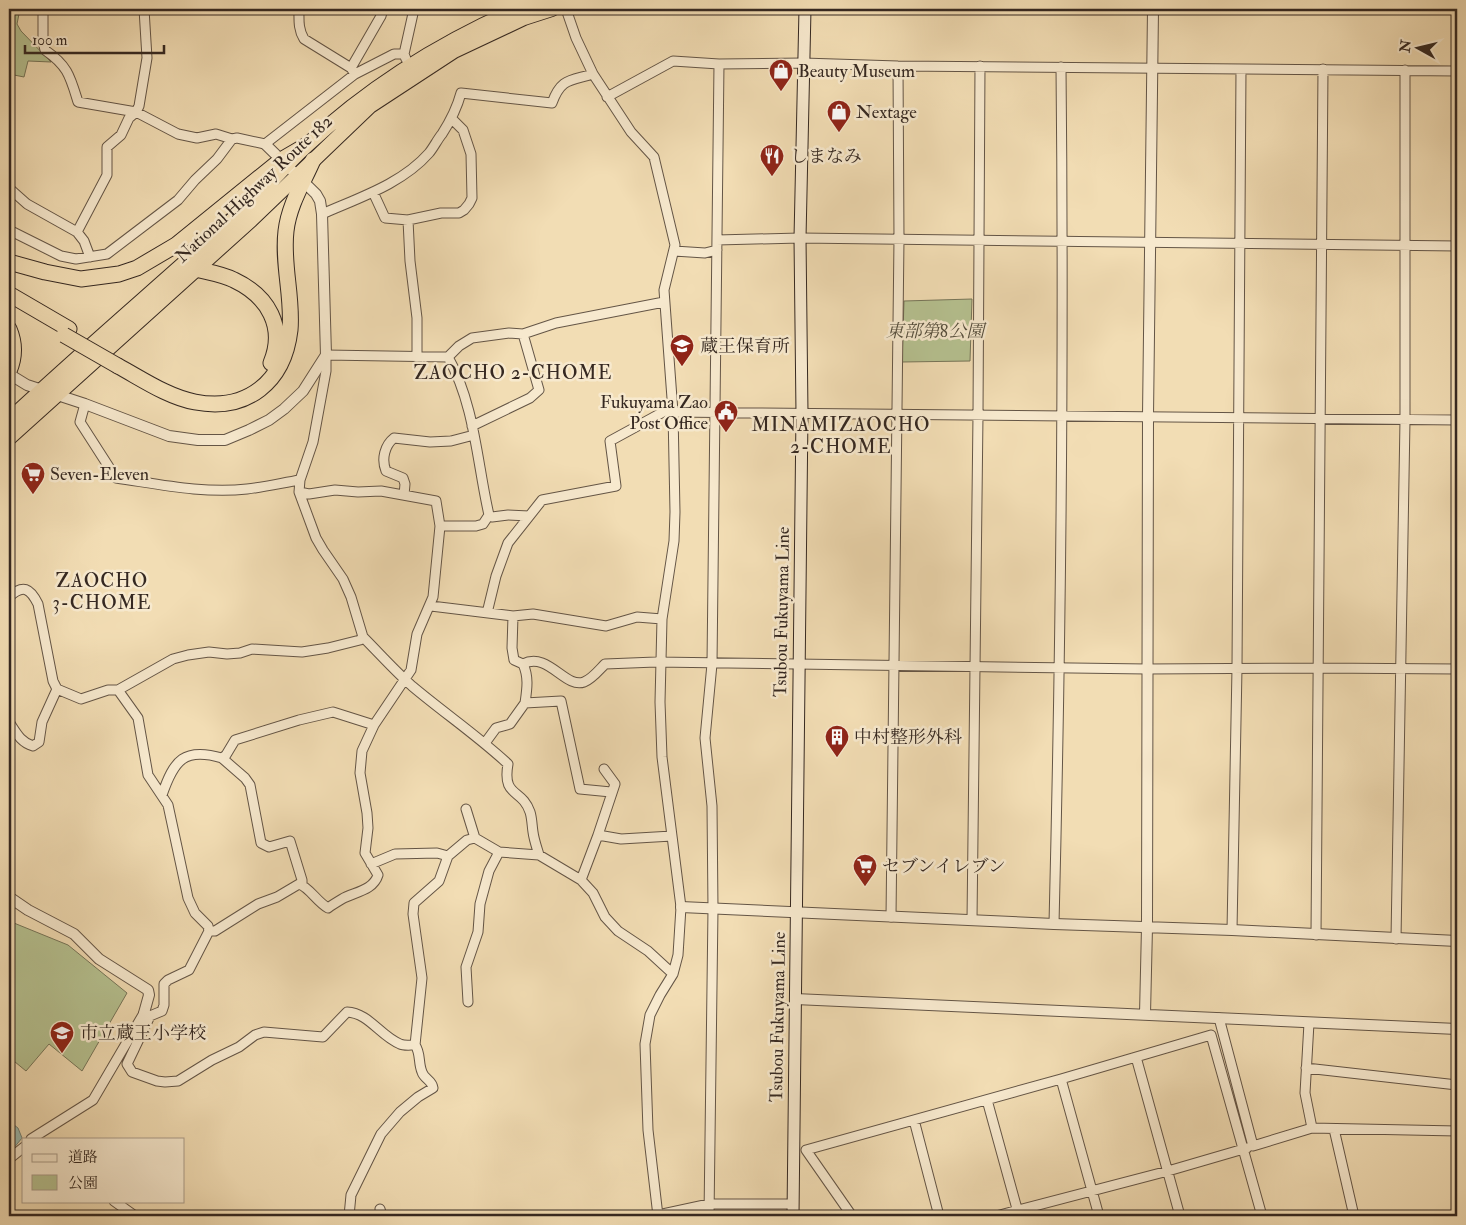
<svg xmlns="http://www.w3.org/2000/svg" width="1466" height="1225" font-family="'IM FELL Double Pica','Noto Serif JP',serif">
<rect width="100%" height="100%" fill="#f2ddb4"/>
<filter id="stains"><feTurbulence type="fractalNoise" baseFrequency=".004" numOctaves="4"/><feColorMatrix values="0 0 0 0 .2 0 0 0 0 .09 0 0 0 0 .02 0 0 0 .5 -.17"/></filter>
<radialGradient id="worn" r=".72"><stop offset=".6" stop-color="#630" stop-opacity="0"/><stop offset="1" stop-color="#630" stop-opacity=".3"/></radialGradient>
<!-- green -->
<path fill="#b6c291" stroke="#767559" d="M9,9h11l-3,15 4,7 30,31 -23,-1 -4,16 -15,-3z
M972,299l-2,62 -68,1 2,-61z
M9,921l59,24 59,48 -45,78 -33,-27 -23,27 -17,-14z"/>
<!-- water -->
<path fill="#9bbbb0" stroke="#728077" d="M9,1121l9,7 4,10 -9,11 -4,2z"/>
<g fill="none" stroke-linecap="round" stroke-linejoin="round">
<defs>
<path id="minor" d="M43,9v33l2,8c23,16 25,26 33,52l58,10 42,22 19,4 19,-4 16,5
M299,9c0,11 -1,20 5,30l47,29 4,6
M566,9l10,29 17,36 38,58 23,25 21,88 -11,45 9,122 2,100 -1,29 -12,78 -2,83 2,55 19,150 -3,48 -5,19 -13,21 -10,20 -5,29 3,86 10,86
M406,59l-2,-5 10,-45
M351,68l30,-52 2,-7
M607,97l66,-36 46,3 84,-1 95,3 559,5
M9,188l18,16 50,28 7,9 6,16
M373,192l12,26 23,2 33,-7h18l5,-3 5,-6 3,-6 -1,-44 -8,-24 -11,-11
M322,214c36,-16 80,-30 107,-61 5,-6 8,-13 13,-19 9,-14 15,-26 19,-41l91,10c9,-25 18,-22 41,-29
M408,220l2,41 7,57v39
M9,230l52,26 15,3 31,-5 71,-54 17,-20 22,-21 15,-20 5,-1 28,6 90,-70 39,-20h10
M77,232l30,-57v-28l14,-12 8,-17 7,-6 3,-6 8,-48 -3,-49
M717,240l83,-2 657,8
M674,251l31,2 12,-3
M448,357c27,48 29,106 41,158l3,2 16,-2 21,1
M85,404l-5,18 36,56c42,6 88,16 131,11 18,-2 35,-6 53,-9
M472,426l58,-28 9,-8 -16,-56
M404,495l1,-11 -2,-6 -17,-7c-5,-12 -1,-26 8,-33l36,4 21,-1 23,-6
M440,526h36l7,-2 6,-9
M9,597c14,-13 21,-9 29,7l15,77 4,8 24,10 27,-9h10
M431,606l82,10 20,-2 73,12 31,-9 25,2
M487,613l9,-37 12,-33 34,-43 74,-14 -6,-45 55,-30 8,1 784,8
M513,616l-1,32 2,12 9,4c6,13 4,25 2,39
M363,637c16,16 32,34 49,49 32,27 66,50 96,78 -6,34 14,24 22,48 2,6 2,14 3,20 1,8 4,16 6,23
M523,664c25,-13 42,25 61,18 8,-3 15,-12 21,-18l51,-2 491,7 171,-1 139,1
M9,722c7,10 11,20 24,24l6,-4 3,-20 15,-33
M485,743l11,-15 14,-4 15,-21 36,-2 19,88 31,3
M222,758l23,20 5,7 11,58 8,4 21,-6 12,39v5
M162,795c12,-35 22,-48 60,-37l4,-3 9,-15 64,-20 34,-8 41,13
M466,809l9,29 24,14 40,3 42,25 12,13 12,24 13,14 30,20 25,23
M598,835l17,-51 -11,-15
M371,864l24,-10 42,-1 11,3
M581,880l17,-45 23,4 51,-3
M891,917l8,-678 -1,-173
M972,920l6,-505 2,-349
M1054,924c7,-286 10,-572 7,-857
M1232,930l5,-262 4,-599
M209,931h6l43,-27 19,-7 22,-13c10,3 18,18 29,24 4,-3 9,-6 14,-9 12,-7 31,-8 36,-24l-13,-22 3,-25 -1,-15 -7,-40 2,-22 12,-26 37,-55 6,-36 16,-37 7,-71 -4,-25 -55,-10 -23,1 -23,-2 -26,4 -10,-2
M1316,935l7,-866
M1396,939l9,-519v-350
M468,1002l-2,-35 12,-35 2,-28 9,-33 10,-19
M150,1016l-23,48 5,8 25,9 8,1 13,-1 34,-21 27,-13 16,-12 9,-3 59,5 24,-25c22,1 33,24 53,32 4,2 10,1 15,1 6,8 3,18 7,27 2,7 10,8 11,16l-15,9 -18,15 -19,22 -30,61 -2,21
M1219,1018l34,128 59,-18 145,3
M1309,1023l-4,70 7,35
M415,1045l7,-67 -9,-64 1,-11 25,-22 9,-25 19,-16 8,-2
M1136,1057l44,159
M1306,1068l151,17
M1061,1079l38,137
M987,1100l32,116
M914,1120l25,96
M1334,1129l20,87
M31,1139l62,-39 51,-87 6,3 12,-5 2,-6v-21l4,-4 21,-10 20,-39 -1,-5 -13,-13 -7,-15 -20,-93 -20,-30 -10,-57 -20,-28 55,-31 15,-4 21,-3 18,2 13,-1 12,-4 50,3 26,-4 32,-8 3,-3 -12,-40 -8,-18 -20,-29 -7,-12 -17,-46 1,-12 13,-38 13,-71v-16l122,2 11,-11 13,-8 37,-5 14,1 33,-11 108,-21
M9,1159l15,-12
M114,1201l21,15
M380,1209l2,7
M658,1215l51,-11h84
M709,1216l4,-307 -1,-103 -7,-68 7,-74 7,-600
M852,1216l-46,-66 255,-71 150,-44 51,181
M996,1216l172,-45 79,-23"/>
<path id="tertiary" d="M9,374l18,11 58,19 84,32 29,4h27l24,-10 20,-10 15,-11 19,-18 23,-36 -4,-141 -2,-13 -4,-7 -51,-50
M9,897l19,13 46,24 25,25 49,31 1,5 -5,18
M681,907l373,17 178,6 225,11
M795,999l662,30
M1145,1014l2,-87 1,-511 5,-407"/>
<path id="secondary" d="M793,1216l9,-803 -2,-175 5,-229"/>
<path id="trunk" d="M9,420c75,-70 154,-137 231,-207 23,-21 43,-46 66,-67 62,-58 134,-103 212,-137
M9,438l242,-218 119,-114 84,-55 70,-33 28,-9"/>
<path id="motorway" d="M9,262l36,10 36,7 38,-5 18,-6 39,-23 105,-85 24,-14
M196,269c12,3 26,5 38,11 34,16 52,47 37,83
M9,294l60,35
M9,329c6,14 6,28 0,42
M118,366c24,13 50,31 77,36 52,10 89,-20 95,-72 3,-33 -8,-66 -4,-99 3,-26 17,-48 27,-71"/>
</defs>
<!-- minor casing -->
<use href="#minor" stroke="#645546" stroke-width="11"/>
<!-- tertiary casing -->
<use href="#tertiary" stroke="#645546" stroke-width="12"/>
<!-- secondary casing -->
<use href="#secondary" stroke="#352821" stroke-width="13"/>
<!-- trunk casing -->
<use href="#trunk" stroke="#352821" stroke-width="16"/>
<!-- motorway casing -->
<use href="#motorway" stroke="#352821" stroke-width="17"/>
<!-- minor -->
<use href="#minor" stroke="#f7e9ce" stroke-width="9"/>
<!-- tertiary -->
<use href="#tertiary" stroke="#f7e9ce" stroke-width="10"/>
<!-- secondary -->
<use href="#secondary" stroke="#f7e9ce" stroke-width="11"/>
<!-- trunk -->
<use href="#trunk" stroke="#f2ddb4" stroke-width="14"/>
<!-- motorway -->
<use href="#motorway" stroke="#f2ddb4" stroke-width="15"/>
<defs>
<path id="motorway-bridge" d="M64,335l54,31"/>
</defs>
<!-- motorway-bridge casing -->
<use href="#motorway-bridge" stroke="#352821" stroke-width="17" stroke-linecap="butt"/>
<!-- motorway-bridge -->
<use href="#motorway-bridge" stroke="#f2ddb4" stroke-width="15"/>
</g>
<!-- icons -->
<defs>
<symbol id="shop-pin" viewBox="-11 -11 22 30"><path d="M0 17L-7.5 6A9.5 9.5 0 1 1 7.5 6Z" fill="#8f2418" stroke="#f7e9ce"/><path d="M-5-2.5h2.3a2.7 3.5 0 0 1 5.4 0H5L5.5 6h-11ZM-1.5-2.5h3a1.5 2.3 0 0 0-3 0Z" fill="#fff"/></symbol>
<symbol id="restaurant-pin" viewBox="-11 -11 22 30"><path d="M0 17L-7.5 6A9.5 9.5 0 1 1 7.5 6Z" fill="#8f2418" stroke="#f7e9ce"/><path d="M-5-6h1v4h1v-4h1v4h1v-4h1v5L-1.5 .5V6h-2V.5L-5-1ZM5-6V6H3V1.5H1.5Q1.5-4 5-6Z" fill="#fff"/></symbol>
<symbol id="school-pin" viewBox="-11 -11 22 30"><path d="M0 17L-7.5 6A9.5 9.5 0 1 1 7.5 6Z" fill="#8f2418" stroke="#f7e9ce"/><path d="M0-5L7-2L0 1L-7-2ZM-4 1L0 2.5L4 1V4Q0 6-4 4Z" fill="#fff"/></symbol>
<symbol id="civic-pin" viewBox="-11 -11 22 30"><path d="M0 17L-7.5 6A9.5 9.5 0 1 1 7.5 6Z" fill="#8f2418" stroke="#f7e9ce"/><path d="M-.6-6.5H3V-4.5H.6V-3L4-1V1h2V6H-6V1h2V-1L-.6-3ZM-1.2 2.5V6h2.4V2.5Z" fill="#fff"/></symbol>
<symbol id="supermarket-pin" viewBox="-11 -11 22 30"><path d="M0 17L-7.5 6A9.5 9.5 0 1 1 7.5 6Z" fill="#8f2418" stroke="#f7e9ce"/><path d="M-6-5.5h2.5l.6 2H6L4.5 2H-2.5L-4.4-4H-6ZM-1.5 3.2a1.3 1.3 0 1 0 .1 0ZM3 3.2a1.3 1.3 0 1 0 .1 0Z" fill="#fff"/></symbol>
<symbol id="building-pin" viewBox="-11 -11 22 30"><path d="M0 17L-7.5 6A9.5 9.5 0 1 1 7.5 6Z" fill="#8f2418" stroke="#f7e9ce"/><path d="M-4-6H4V6H1V3H-1V6H-4ZM-2.5-4.3h1.7v1.8h-1.7ZM.8-4.3h1.7v1.8H.8ZM-2.5-1h1.7V.8h-1.7ZM.8-1h1.7V.8H.8Z" fill="#fff"/></symbol>
</defs>
<g fill-rule="evenodd">
<use href="#shop-pin" x="767" y="57" width="28" height="38"/>
<use href="#shop-pin" x="825" y="98" width="28" height="38"/>
<use href="#restaurant-pin" x="758" y="142" width="28" height="38"/>
<use href="#school-pin" x="668" y="332" width="28" height="38"/>
<use href="#civic-pin" x="712" y="398" width="28" height="38"/>
<use href="#supermarket-pin" x="19" y="460" width="28" height="38"/>
<use href="#building-pin" x="823" y="723" width="28" height="38"/>
<use href="#supermarket-pin" x="851" y="852" width="28" height="38"/>
<use href="#school-pin" x="48" y="1019" width="28" height="38"/>
</g>
<g text-anchor="middle" dominant-baseline="central" stroke-width="5" stroke-linejoin="round" paint-order="stroke">
<!-- poi labels -->
<g font-size="18" fill="#352821" stroke="#f7e9ce" text-anchor="start">
<text x="798" y="71">Beauty Museum</text>
<text x="856" y="112">Nextage</text>
<text x="790" y="156">しまなみ</text>
<text x="700" y="346">蔵王保育所</text>
<text x="708" y="402" text-anchor="end">Fukuyama Zao<tspan x="708" dy="21">Post Office</tspan></text>
<text x="50" y="474">Seven-Eleven</text>
<text x="854" y="737">中村整形外科</text>
<text x="882" y="866">セブンイレブン</text>
<text x="80" y="1033">市立蔵王小学校</text>
</g>
<!-- street labels -->
<g font-size="18" fill="#352821" stroke="#f7e9ce">
<text transform="translate(254 189) rotate(-43)">National Highway Route 182</text>
<text transform="translate(782 612) rotate(-89)">Tsubou Fukuyama Line</text>
<text transform="translate(778 1017) rotate(-89)">Tsubou Fukuyama Line</text>
</g>
<!-- park labels -->
<g font-size="18" font-style="italic" fill="#554e3d" stroke="#f7e9ce">
<text x="935" y="331">東部第8公園</text>
</g>
<!-- neighbourhood labels -->
<g font-size="19" letter-spacing="1" fill="#352821" stroke="#f7e9ce">
<text x="513" y="373">ZAOCHO 2-CHOME</text>
<text x="841" y="425">MINAMIZAOCHO<tspan x="841" dy="22">2-CHOME</tspan></text>
<text x="102" y="581">ZAOCHO<tspan x="102" dy="22">3-CHOME</tspan></text>
</g>
</g>
<!-- margin -->
<rect width="1466" height="1225" fill="none" stroke="#f2ddb4" stroke-width="30"/>
<rect x="10" y="10" width="1446" height="1205" fill="none" stroke="#352821" stroke-width="2.5"/>
<rect x="15" y="15" width="1436" height="1195" fill="none" stroke="#352821"/>
<!-- legend -->
<rect x="22" y="1138" width="162" height="65" fill="#f7e9ce" stroke="#a99c89"/>
<rect x="32" y="1154" width="25" height="8" fill="#f7e9ce" stroke="#a99c89"/>
<text x="68" y="1162" font-size="15" fill="#352821">道路</text>
<rect x="32" y="1175" width="25" height="15" fill="#b6c291" stroke="#a99c89"/>
<text x="68" y="1188" font-size="15" fill="#352821">公園</text>
<!-- north arrow -->
<g transform="translate(1418 48) rotate(278)" stroke="#f7e9ce" stroke-width="4" paint-order="stroke">
<path d="M0-4L9 19L0 12L-9 19Z" fill="#352821"/>
<text y="-8" font-size="14" font-weight="bold" text-anchor="middle" fill="#352821">N</text>
</g>
<!-- scale -->
<path d="M25 45v8h139v-8" fill="none" stroke="#352821" stroke-width="2.5"/>
<text x="32" y="45" font-size="15" fill="#352821" stroke="#f7e9ce" stroke-width="4" paint-order="stroke">100 m</text>
<rect width="100%" height="100%" filter="url(#stains)"/>
<rect width="100%" height="100%" fill="url(#worn)"/>
</svg>
